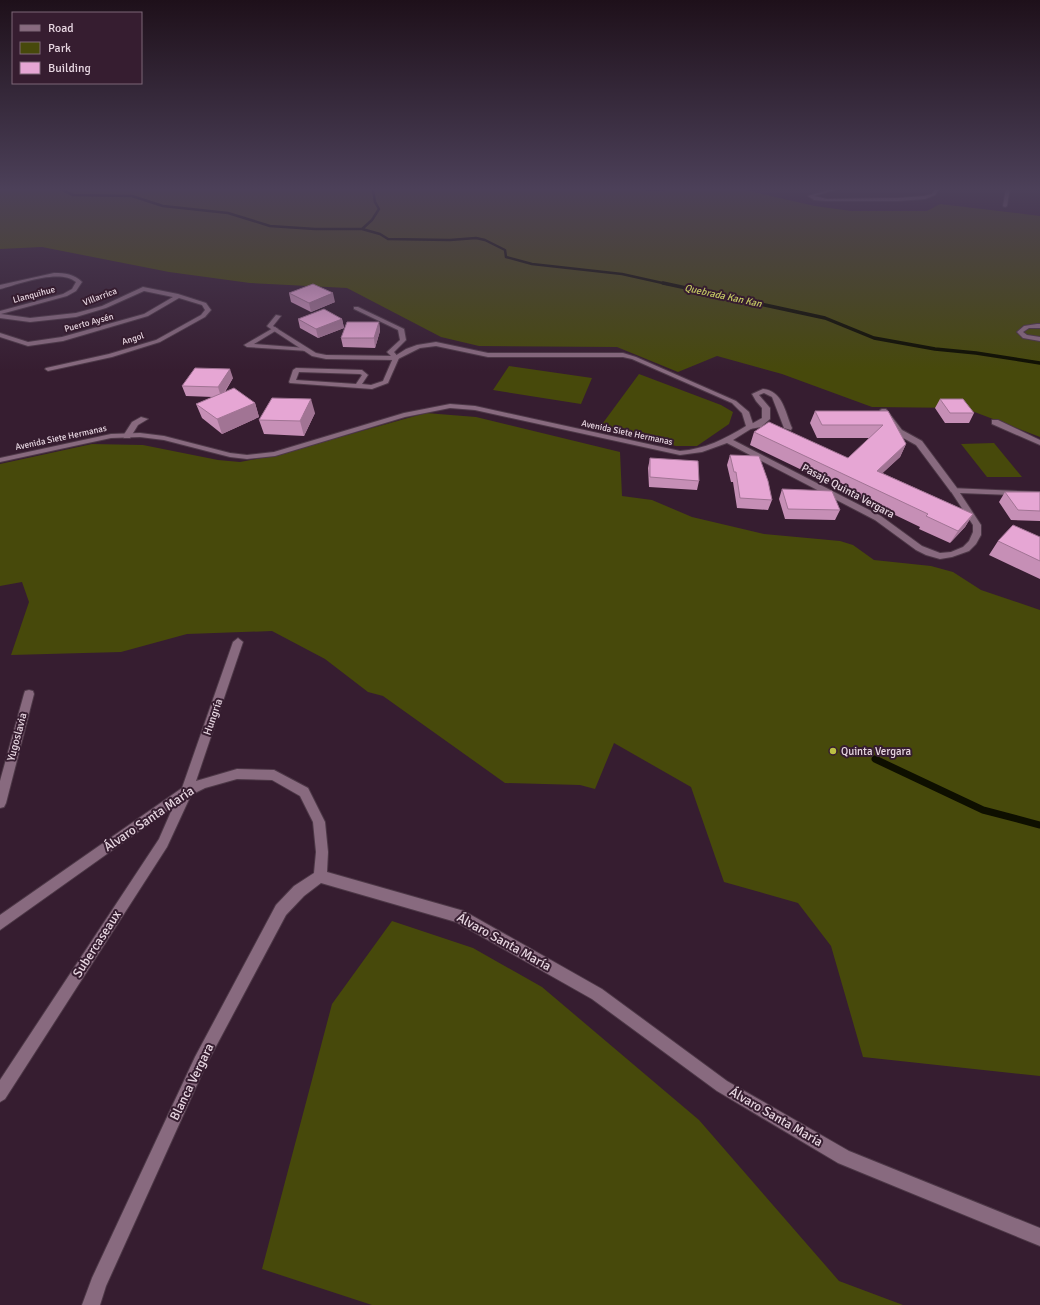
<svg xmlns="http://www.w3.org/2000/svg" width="1040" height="1305" font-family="Signika,sans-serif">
<rect width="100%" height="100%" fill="#361d30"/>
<!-- green -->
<path fill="#47490b" d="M0,188h611l52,4 5,-1 -8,-2 76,-1 79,18 36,5h76l13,-7 100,12v221l-76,-29 -92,-1 -90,-33 -65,-18 -39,16 -61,-25 -138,-1 -38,-9 -94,-49 -97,-5 -81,-11 -127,-25 -42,2z
M509,366l83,12 -11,26 -88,-14z
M639,374l82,31 12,7 -4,12 -32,22h-21l-76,-19z
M426,413l50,4 144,35 2,44 30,4 40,17 72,17 76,7 13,4 21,15 57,6 22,6 28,18 59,20v466l-177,-19 -32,-111 -33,-43 -74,-21 -33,-95 -77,-44 -19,46 -15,-4 -75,-2 -122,-87 -15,-4 -43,-33 -53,-28 -85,3 -66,18 -110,3 18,-53 -7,-20 -22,4v-122l92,-20 51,1 75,15 22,2 32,-6z
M994,443l28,34h-35l-26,-33z
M392,921l81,27 69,39 157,133 140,161 64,24h-531l-110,-36 70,-265z"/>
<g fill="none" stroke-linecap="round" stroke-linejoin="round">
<!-- stream-far2 -->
<path stroke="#0e0f00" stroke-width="2.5" d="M58,188l15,7 59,1 31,10 65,7 42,13 45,3h47l18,5 8,5 62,1 26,-2 9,2 20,10 1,7 26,7 90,10 45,10
M362,229l10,-9 7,-11 -4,-7 -2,-12 -3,-2"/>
<!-- stream-far1 -->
<path stroke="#0e0f00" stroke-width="3.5" d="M663,283l162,35 49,20 61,11 41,4 64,10"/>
<!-- stream -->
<path stroke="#0e0f00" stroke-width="7" d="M875,759l108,51 57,15"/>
<defs>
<path id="lane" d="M354,307h4l46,22 2,11 -12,12 5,6 -11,25 -16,6 -82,-6 -1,-1 4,-12 3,-2 66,2 6,5 -6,9 9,1 12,-4 10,-23 -6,-6 13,-12 -2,-10 -44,-21zM299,372l61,2 2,1 -6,9 -60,-4z
M1037,324h3v4h-11l-6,4 4,3 13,2v4l-17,-3 -6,-6 7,-6z
M275,327l3,2 -1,1 -23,14 52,4 3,2 -1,1 -61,-4 -3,-2z
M763,389c20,2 22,23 29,39l-1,2 -7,-2 -12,-31 -8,-4 -5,2 11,13v11l-9,8 -11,2 -4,-2 16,-9v-10l-6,-7 -4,-7z
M882,409h4l16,21 20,11 35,47v4h-6l-35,-47 -20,-11 -16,-24z
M141,417l7,2 -10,6 -8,13h-6l-1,-2 9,-14z
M992,420h6l42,20v5l-48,-21z"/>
<path id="street" d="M835,188h7l-28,8 13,3 71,-1 26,-2 8,-2 4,-6h4l-5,7 -10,4 -27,2h-71l-13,-1 -6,-4z
M1006,188h4l-3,18 -2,1 -2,-1z
M54,273c11,0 20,1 28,9l-6,9 -9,5 -66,18 29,4 46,-5 26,-7 41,-19 35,7 28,9 5,7 -6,7 -45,25 -48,15 -64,14 -3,-2 1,-1 63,-14 47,-14 45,-25 4,-5 -3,-5 -23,-7 -31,18 -85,25 -35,5 -28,-9v-4l28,9 34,-5 82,-23 29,-17 -29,-6 -38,17 -30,9 -46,5 -30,-4v-7l63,-17 9,-5 4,-7c-16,-14 -57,2 -76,7v-4z
M276,315l5,1 -8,10 43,27 10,2 69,1 11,-7 11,-4 19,-3 52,11h135l13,4 100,44 13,11 5,15 -21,13 148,76 41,30 18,7 11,-1 12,-5 6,-6 4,-9v-7l-23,-35 1,-2 89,4v4l-80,-3 21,32v10l-5,9 -7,7 -17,6 -12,2 -14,-4 -10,-5 -41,-30 -148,-77 -25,9 -22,3 -205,-45 -25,-2 -45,9 -130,39 -28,3 -17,-2 -66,-17 -24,-3 -29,1 -111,24v-4l111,-24 29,-1 24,3 66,17 17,2 27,-3 130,-39 46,-9 25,2 205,45c25,-2 45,-12 66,-25l-4,-13 -10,-10 -100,-44 -9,-2h-135l-52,-11 -16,2 -24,12 -70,-1 -14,-3 -44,-29 -1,-1z
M238,638l5,4 -47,139 41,-12 37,1 34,18 17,34 3,30 -1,20 137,39 138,78 125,92 122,70 191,77v18l-202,-83 -121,-72 -125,-92 -136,-77 -135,-39 -17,13 -18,19 -81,152 -99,219 -6,19h-18l10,-27 103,-221 81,-152 18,-19 20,-13 2,-21 -3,-30 -13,-26 -28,-16 -35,-1 -32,9 -14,7 -24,52 -162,252 -5,3v-22l159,-241 14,-32 -173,123v-15l182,-127 51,-146z
M29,690l4,1 1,3 -28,109 -2,4 -4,1v-27l24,-87 1,-3z"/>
</defs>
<!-- lane casing -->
<use href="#lane" stroke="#4d3847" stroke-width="2"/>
<!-- street casing -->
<use href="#street" stroke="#4d3847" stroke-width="2"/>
<!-- lane -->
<use href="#lane" fill="#886a7f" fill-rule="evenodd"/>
<!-- street -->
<use href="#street" fill="#886a7f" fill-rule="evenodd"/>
</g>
<!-- wall -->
<path fill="#c68fb6" d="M289,293l46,9 -24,10 -20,-10z
M298,319h44l2,9 -26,10 -18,-10z
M379,322l1,9 -5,17 -32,-1 -2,-9z
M233,378l-8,14 30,11 4,14 -37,17 -20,-16 -6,-14 17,-7 -27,-1 -4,-10z
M940,399l34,14 -5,10h-24l-10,-15z
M815,411h73l18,33 -6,13 -18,16 91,41 -8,13 -15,16 -31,-14 1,-2 -170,-82 4,-13 94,26 22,-20h-53l-7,-15z
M315,413l-11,23 -40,-2 -5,-14z
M730,455l42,45 -4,10 -31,-2 -4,-26h-2l-4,-17z
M650,458l49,23 -2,9 -48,-3 -1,-19z
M782,489l58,21 -5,10 -50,-1 -6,-20z
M1005,492h35v29l-29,-1 -12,-18z
M1040,537v42l-51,-24 9,-14z"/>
<!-- shaded-wall -->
<path fill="#a17494" d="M333,293l2,9 -24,10 -2,-9z
M342,319l2,9 -26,10 -2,-9z
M379,322l1,9 -5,17 -1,-10z
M230,369l3,9 -12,19 -3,-10z
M311,399l4,14 -11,23 -4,-15z
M255,403l4,14 -37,17 -5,-15z
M906,444l-6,13 -29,27 6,-13z
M973,514l-8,13 -15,16 8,-12z"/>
<!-- building -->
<path fill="#e6a6d4" stroke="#a17494" d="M313,284l20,9 -24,10 -20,-10z
M324,309l18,10 -26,10 -18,-10z
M347,322h32l-5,16h-33z
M195,368l35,1 -12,18 -36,-1z
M234,388l21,15 -38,16 -21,-15z
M272,398l39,1 -11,22 -41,-1z
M940,399h23l11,14h-24z
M815,411h73l18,33 -29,27 96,43 -15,17 -32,-15 2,-2 -174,-82 15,-10 79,36 35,-33h-61z
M730,455l29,1 9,25 4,19 -32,-2 -4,-26h-2z
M650,458l48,3 1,20 -49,-4z
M782,489l50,2 8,19 -52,-1z
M1005,492h35v19l-22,-1z
M1013,525l27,12v24l-42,-20z"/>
<!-- sky -->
<linearGradient id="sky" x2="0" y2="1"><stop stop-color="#1e101a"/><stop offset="0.51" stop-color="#4c4059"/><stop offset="1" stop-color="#4c4059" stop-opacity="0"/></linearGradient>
<rect width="1040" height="371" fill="url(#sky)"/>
<!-- markers -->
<circle fill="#bbc044" stroke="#361d30" stroke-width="1.5" cx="833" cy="751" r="4"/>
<g text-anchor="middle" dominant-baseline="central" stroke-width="4" stroke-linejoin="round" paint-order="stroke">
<!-- far-street labels -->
<g font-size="9" fill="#e7d6e1" stroke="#361d30">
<text transform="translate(34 295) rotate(-15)">Llanquihue</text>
<text transform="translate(100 297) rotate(-21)">Villarrica</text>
<text transform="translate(89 323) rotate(-15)">Puerto Aysén</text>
<text transform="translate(133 339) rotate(-18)">Angol</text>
<text transform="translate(627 433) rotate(12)">Avenida Siete Hermanas</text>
<text transform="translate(61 438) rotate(-12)">Avenida Siete Hermanas</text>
</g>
<!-- far-water labels -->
<g font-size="10" font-style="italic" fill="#c4c963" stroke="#361d30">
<text transform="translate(723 296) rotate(12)">Quebrada Kan Kan</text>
</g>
<!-- street labels -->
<g font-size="11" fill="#e7d6e1" stroke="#361d30">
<text transform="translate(848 491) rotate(28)">Pasaje Quinta Vergara</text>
<text transform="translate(213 717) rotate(-71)">Hungría</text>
<text transform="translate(17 737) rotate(-75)">Yugoslavia</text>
</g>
<!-- poi labels -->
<g font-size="11" fill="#e7d6e1" stroke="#361d30" text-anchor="start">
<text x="841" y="751">Quinta Vergara</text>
</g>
<!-- near-street labels -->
<g font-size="13" fill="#e7d6e1" stroke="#361d30">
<text transform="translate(149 819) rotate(-34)">Álvaro Santa María</text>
<text transform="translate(504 942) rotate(29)">Álvaro Santa María</text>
<text transform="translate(97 944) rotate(-57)">Subercaseaux</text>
<text transform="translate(192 1082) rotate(-64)">Blanca Vergara</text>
<text transform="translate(776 1117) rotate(30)">Álvaro Santa María</text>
</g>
</g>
<!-- legend -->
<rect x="12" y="12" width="130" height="72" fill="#361d30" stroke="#7d6777"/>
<rect x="20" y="25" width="20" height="6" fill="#886a7f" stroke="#7d6777"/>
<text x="48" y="32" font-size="12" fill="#e7d6e1">Road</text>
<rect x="20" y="42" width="20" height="12" fill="#47490b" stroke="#7d6777"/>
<text x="48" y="52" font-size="12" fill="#e7d6e1">Park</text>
<rect x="20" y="62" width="20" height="12" fill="#e6a6d4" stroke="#7d6777"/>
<text x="48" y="72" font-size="12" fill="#e7d6e1">Building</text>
</svg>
